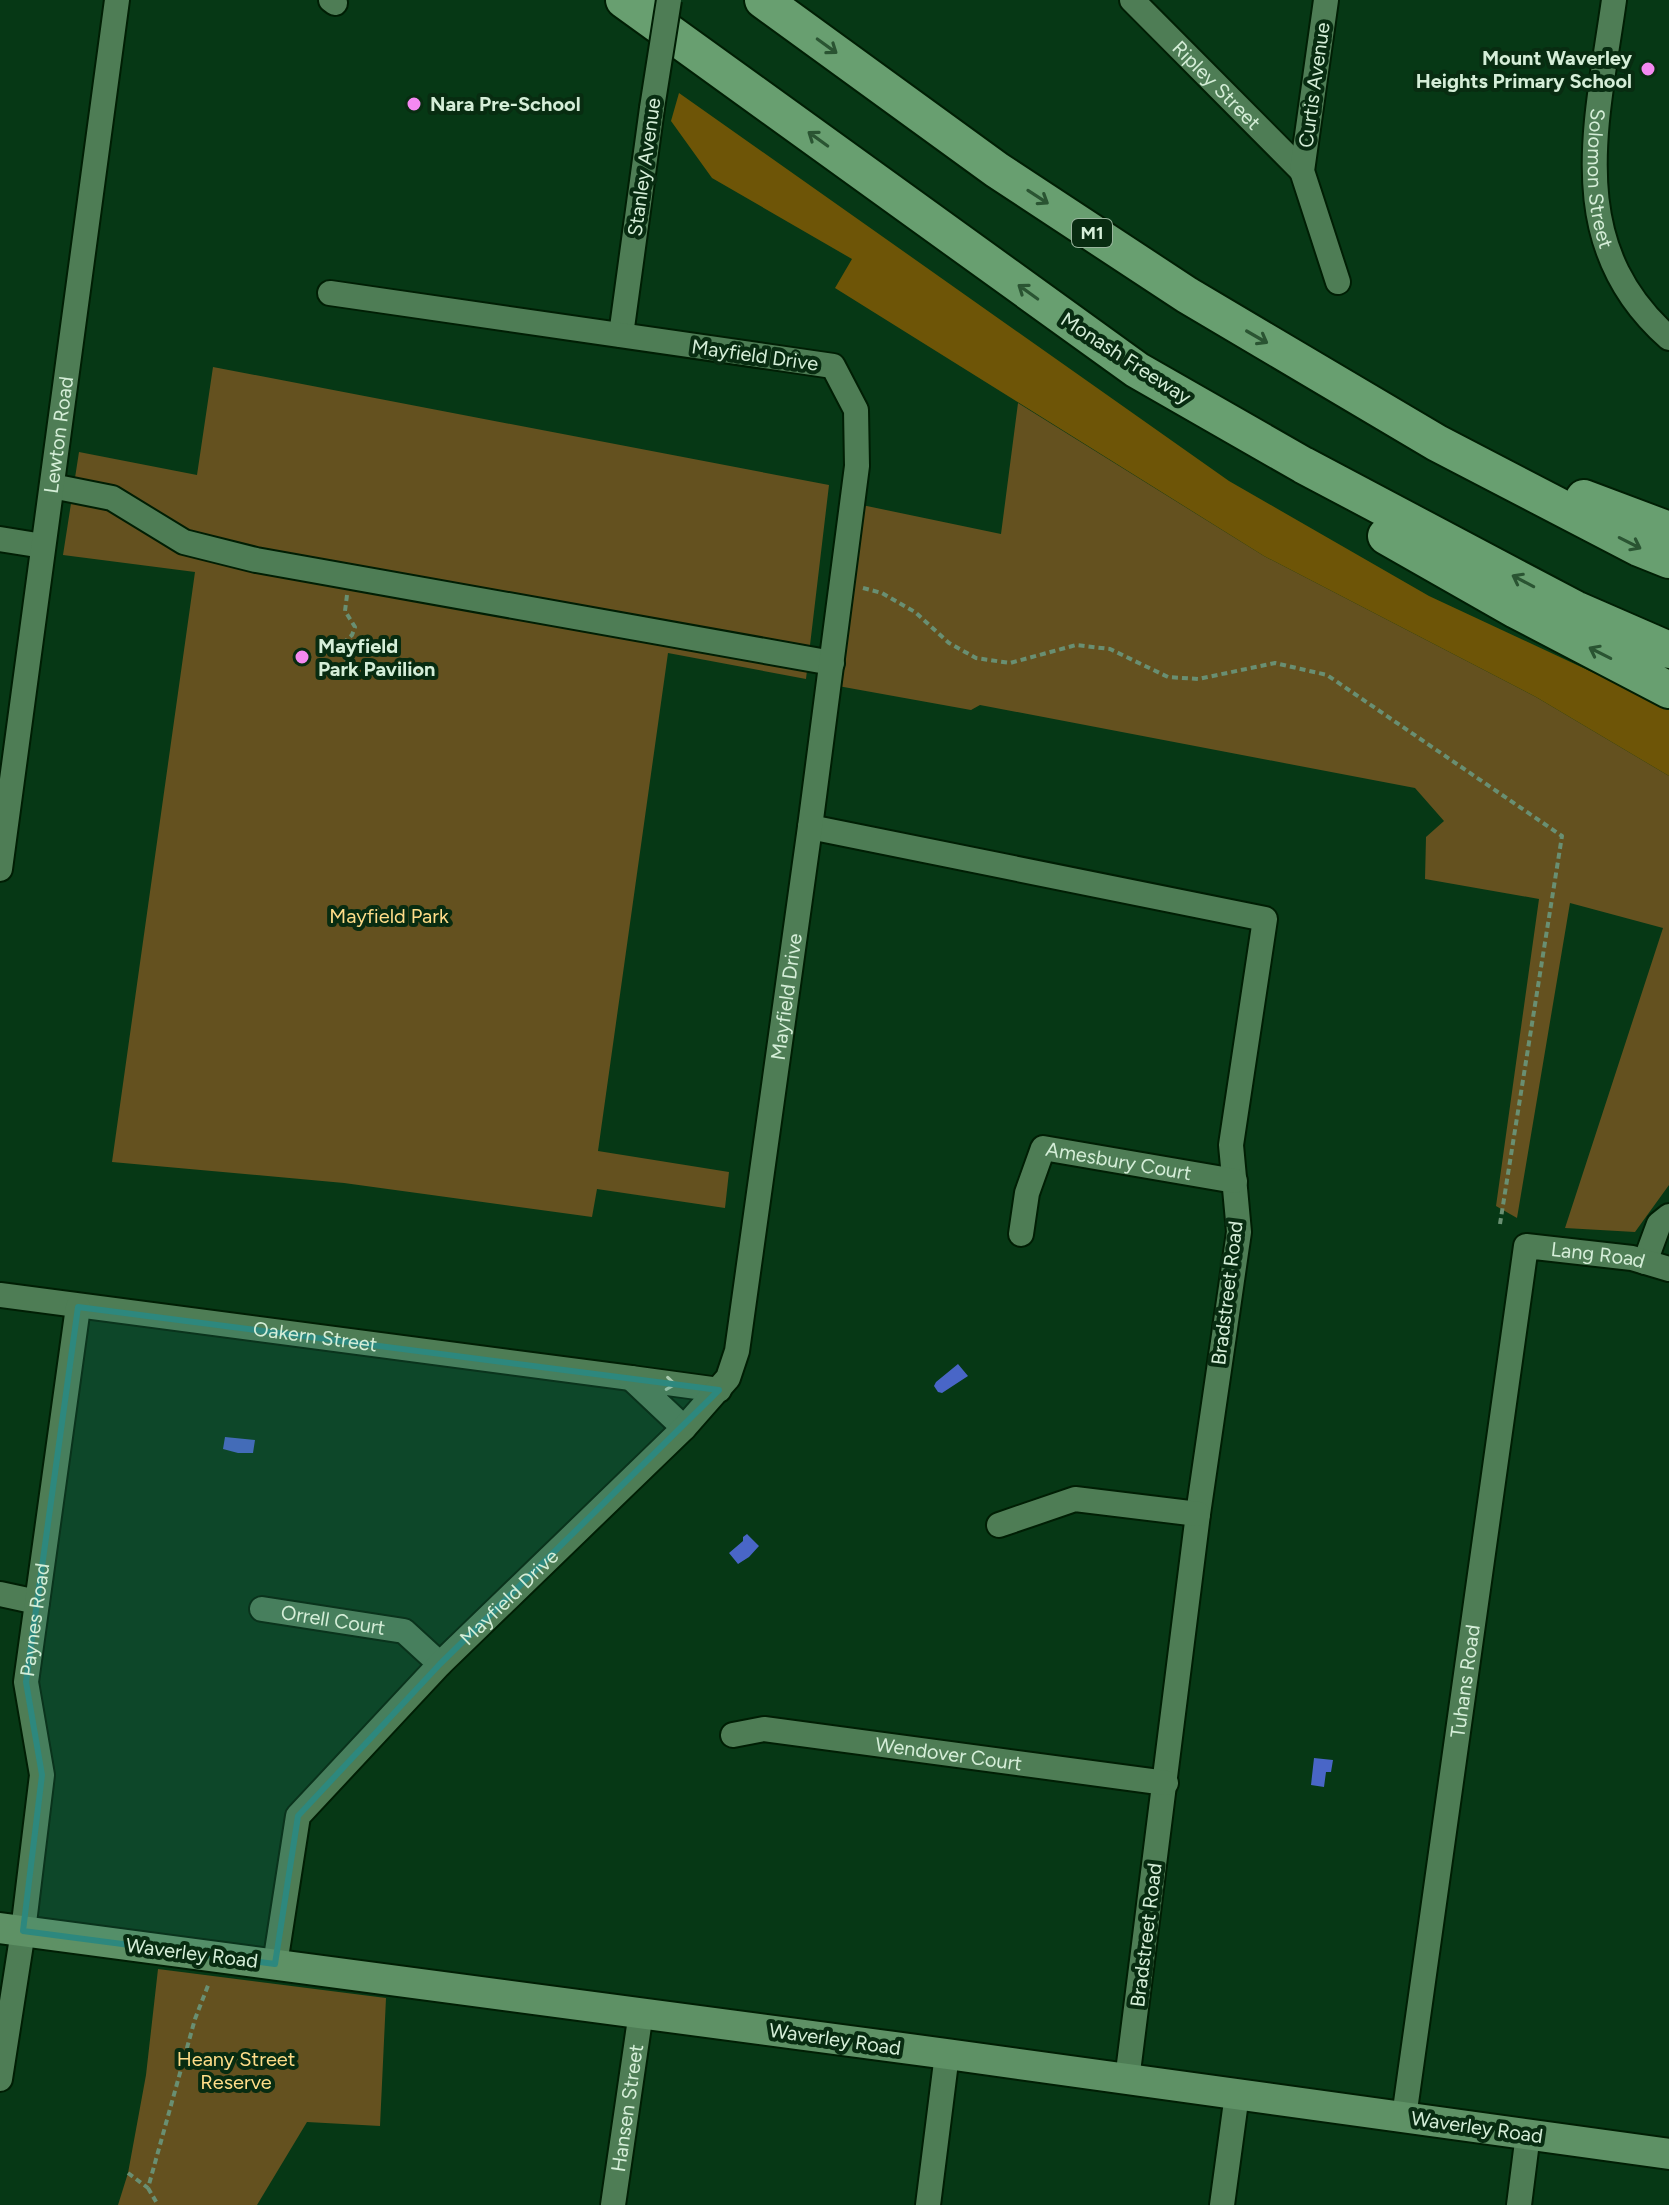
<svg xmlns="http://www.w3.org/2000/svg" width="1669" height="2205" font-family="Figtree,sans-serif">
<rect width="100%" height="100%" fill="#063815"/>
<!-- green -->
<path fill="#64511f" d="M213,367l616,118 -23,194 -138,-26 -70,498 131,21 -4,36 -128,-19 -5,28 -248,-34 -232,-21 83,-590 -132,-17 16,-103 118,23z
M1018,403l246,153 272,141 133,79v409l-34,47 -70,-4 98,-300 -93,-25 -53,315 -21,-12 43,-307 -114,-20 1,-42 18,-16 -29,-33 -435,-83 -9,5 -133,-24 12,-95 10,-48 2,-38 139,29z
M158,1969l228,29 -6,128 -73,-4 -50,83h-139l10,-32 18,-98z"/>
<!-- forest -->
<path fill="#6e5507" d="M679,93l550,388 200,115 240,112v68l-133,-79 -272,-141 -429,-268 17,-29 -140,-81 -41,-57z"/>
<!-- water -->
<path fill="#4966c7" d="M958,1364l10,12 -26,17 -4,-1 -4,-6 2,-4z
M225,1437l30,3 -2,13h-15l-15,-4z
M747,1534l12,12 -10,11 -11,7 -9,-11 14,-12v-4z
M1314,1758l19,2 -2,12h-5l-2,15 -13,-2z"/>
<g fill="none" stroke-linecap="round" stroke-linejoin="round">
<defs>
<g id="minor">
<path d="M331,0l4,3"/>
<path id="s1" d="M1132,0l170,171"/>
<path d="M1326,0l-24,171 36,111"/>
<path id="s2" d="M1614,0c-17,122 -52,244 55,338"/>
<path d="M621,335l31,-227"/>
<path d="M52,486l60,12 72,44 72,18 576,103"/>
<path d="M0,539l43,7"/>
<path d="M810,827l455,92 -34,226 8,87 -41,282 -71,566"/>
<path id="s3" d="M0,869l117,-869"/>
<path id="s4" d="M1021,1234l6,-41 16,-45 192,33"/>
<path d="M1645,1262l14,-38 10,-8"/>
<path id="s5" d="M0,1295l631,83"/>
<path d="M684,1428l-53,-50 88,12"/>
<path d="M999,1525l76,-26 123,15"/>
<path d="M0,1594l37,8"/>
<path id="s6" d="M262,1609l142,22 36,33"/>
<path id="s7" d="M733,1735l31,-6 402,54"/>
<path id="s8" d="M275,1964l23,-148 142,-152 244,-236 44,-50 9,-27 73,-524 47,-361 -1,-56 -23,-44 -503,-73"/>
<path id="s9" d="M0,2079l23,-148 19,-156 -16,-93 52,-375"/>
<path id="s10" d="M1404,2117l122,-871 106,12 37,11"/>
<path id="s11" d="M613,2205l28,-193"/>
<path d="M928,2205l19,-151"/>
<path d="M1222,2205l15,-111"/>
<path d="M1519,2205l9,-71"/>
</g>
<path id="major" d="M0,1928l947,126 722,100"/>
<path id="highway" d="M624,0l513,370 166,95 272,144 94,41
M763,0l234,170 190,125 250,148 202,105 30,12
M1584,498l85,32
M1386,536l130,74 153,80"/>
</defs>
<!-- minor casing -->
<use href="#minor" stroke="#001e04" stroke-width="28"/>
<!-- major casing -->
<use href="#major" stroke="#001e04" stroke-width="34"/>
<!-- highway casing -->
<use href="#highway" stroke="#001e04" stroke-width="40"/>
<!-- path -->
<path stroke="#698f72" stroke-width="4" stroke-dasharray="6 4" stroke-linecap="butt" d="M863,588l19,5 33,19 34,31 27,15 34,5 66,-18 34,4 58,28 30,2 77,-16 52,12 235,161 -62,388
M347,595l-2,16 10,16 -3,8 -12,11 15,31
M128,2173l20,15 47,-169 14,-36
M148,2188l10,17"/>
<!-- minor -->
<use href="#minor" stroke="#4e7d55" stroke-width="24"/>
<!-- major -->
<use href="#major" stroke="#5e9165" stroke-width="30"/>
<!-- highway -->
<use href="#highway" stroke="#689f70" stroke-width="36"/>
<defs>
<path id="minor-bridge" d="M652,108l17,-108"/>
</defs>
<!-- minor-bridge casing -->
<use href="#minor-bridge" stroke="#001e04" stroke-width="28" stroke-linecap="butt"/>
<!-- minor-bridge -->
<use href="#minor-bridge" stroke="#4e7d55" stroke-width="24"/>
</g>
<!-- one-way arrows -->
<defs><path id="oneway-shaft" d="M-6 0H5M1.5-3L5.5 0L1.5 3" fill="none" stroke-width="1.6" stroke-linecap="round" stroke-linejoin="round" transform="scale(2)"/></defs>
<g stroke="#2a5432">
<use href="#oneway-shaft" transform="translate(827 46) rotate(36)"/>
<use href="#oneway-shaft" transform="translate(818 139) rotate(-144)"/>
<use href="#oneway-shaft" transform="translate(1038 197) rotate(33)"/>
<use href="#oneway-shaft" transform="translate(1028 292) rotate(-144)"/>
<use href="#oneway-shaft" transform="translate(1257 337) rotate(30)"/>
<use href="#oneway-shaft" transform="translate(1630 543) rotate(27)"/>
<use href="#oneway-shaft" transform="translate(1523 581) rotate(-152)"/>
<use href="#oneway-shaft" transform="translate(1600 653) rotate(-153)"/>
</g>
<use stroke="#acccb1" href="#oneway-shaft" transform="translate(664 1383) rotate(7)"/>
<!-- marked area -->
<path fill="#2d887e" fill-opacity="0.2" stroke="#2d887e" stroke-width="6" stroke-linejoin="round" d="M78,1307l641,83 -279,274 -142,152 -23,148 -252,-33 19,-156 -16,-93z"/>
<!-- markers -->
<g fill="#f489f1" stroke="#082c11" stroke-width="3">
<circle cx="1648" cy="69" r="8"/>
<circle cx="414" cy="104" r="8"/>
<circle cx="302" cy="657" r="8"/>
</g>
<g text-anchor="middle" dominant-baseline="central" stroke-width="8" stroke-linejoin="round" paint-order="stroke">
<!-- shield labels -->
<rect fill="#082c11" stroke="#98b49c" stroke-width="2" x="1072" y="219" width="40" height="28" rx="6"/>
<g font-size="18" font-weight="bold" fill="#d5eed8">
<text x="1092" y="233">M1</text>
</g>
<!-- poi labels -->
<g font-size="20" font-weight="bold" fill="#d5eed8" stroke="#082c11" text-anchor="start">
<text x="1632" y="58" text-anchor="end">Mount Waverley<tspan x="1632" dy="23">Heights Primary School</tspan></text>
<text x="430" y="104">Nara Pre-School</text>
<text x="318" y="646">Mayfield<tspan x="318" dy="23">Park Pavilion</tspan></text>
</g>
<!-- street labels -->
<g font-size="20" fill="#d5eed8" stroke="#082c11">
<text stroke="none"><textPath href="#s1" startOffset="120">Ripley Street</textPath></text>
<text transform="translate(1314 85) rotate(-82)">Curtis Avenue</text>
<text transform="translate(644 167) rotate(-82)">Stanley Avenue</text>
<text stroke="none"><textPath href="#s2" startOffset="180">Solomon Street</textPath></text>
<text transform="translate(755 355) rotate(8)">Mayfield Drive</text>
<text transform="translate(1126 358) rotate(33)">Monash Freeway</text>
<text stroke="none"><textPath href="#s3" startOffset="438">Lewton Road</textPath></text>
<text stroke="none"><textPath href="#s8" startOffset="1150">Mayfield Drive</textPath></text>
<text stroke="none"><textPath href="#s4" startOffset="166">Amesbury Court</textPath></text>
<text stroke="none"><textPath href="#s10" startOffset="952">Lang Road</textPath></text>
<text transform="translate(1227 1293) rotate(-83)">Bradstreet Road</text>
<text stroke="none"><textPath href="#s5" startOffset="318">Oakern Street</textPath></text>
<text stroke="none"><textPath href="#s8" startOffset="454">Mayfield Drive</textPath></text>
<text stroke="none"><textPath href="#s9" startOffset="464">Paynes Road</textPath></text>
<text stroke="none"><textPath href="#s6" startOffset="72">Orrell Court</textPath></text>
<text stroke="none"><textPath href="#s10" startOffset="440">Tuhans Road</textPath></text>
<text stroke="none"><textPath href="#s7" startOffset="218">Wendover Court</textPath></text>
<text transform="translate(1146 1935) rotate(-83)">Bradstreet Road</text>
<text transform="translate(192 1953) rotate(7)">Waverley Road</text>
<text transform="translate(835 2039) rotate(8)">Waverley Road</text>
<text stroke="none"><textPath href="#s11" startOffset="98">Hansen Street</textPath></text>
<text transform="translate(1477 2127) rotate(8)">Waverley Road</text>
</g>
<!-- park labels -->
<g font-size="20" fill="#ffdd89" stroke="#082c11">
<text x="389" y="916">Mayfield Park</text>
<text x="236" y="2059">Heany Street<tspan x="236" dy="23">Reserve</tspan></text>
</g>
</g>
</svg>
